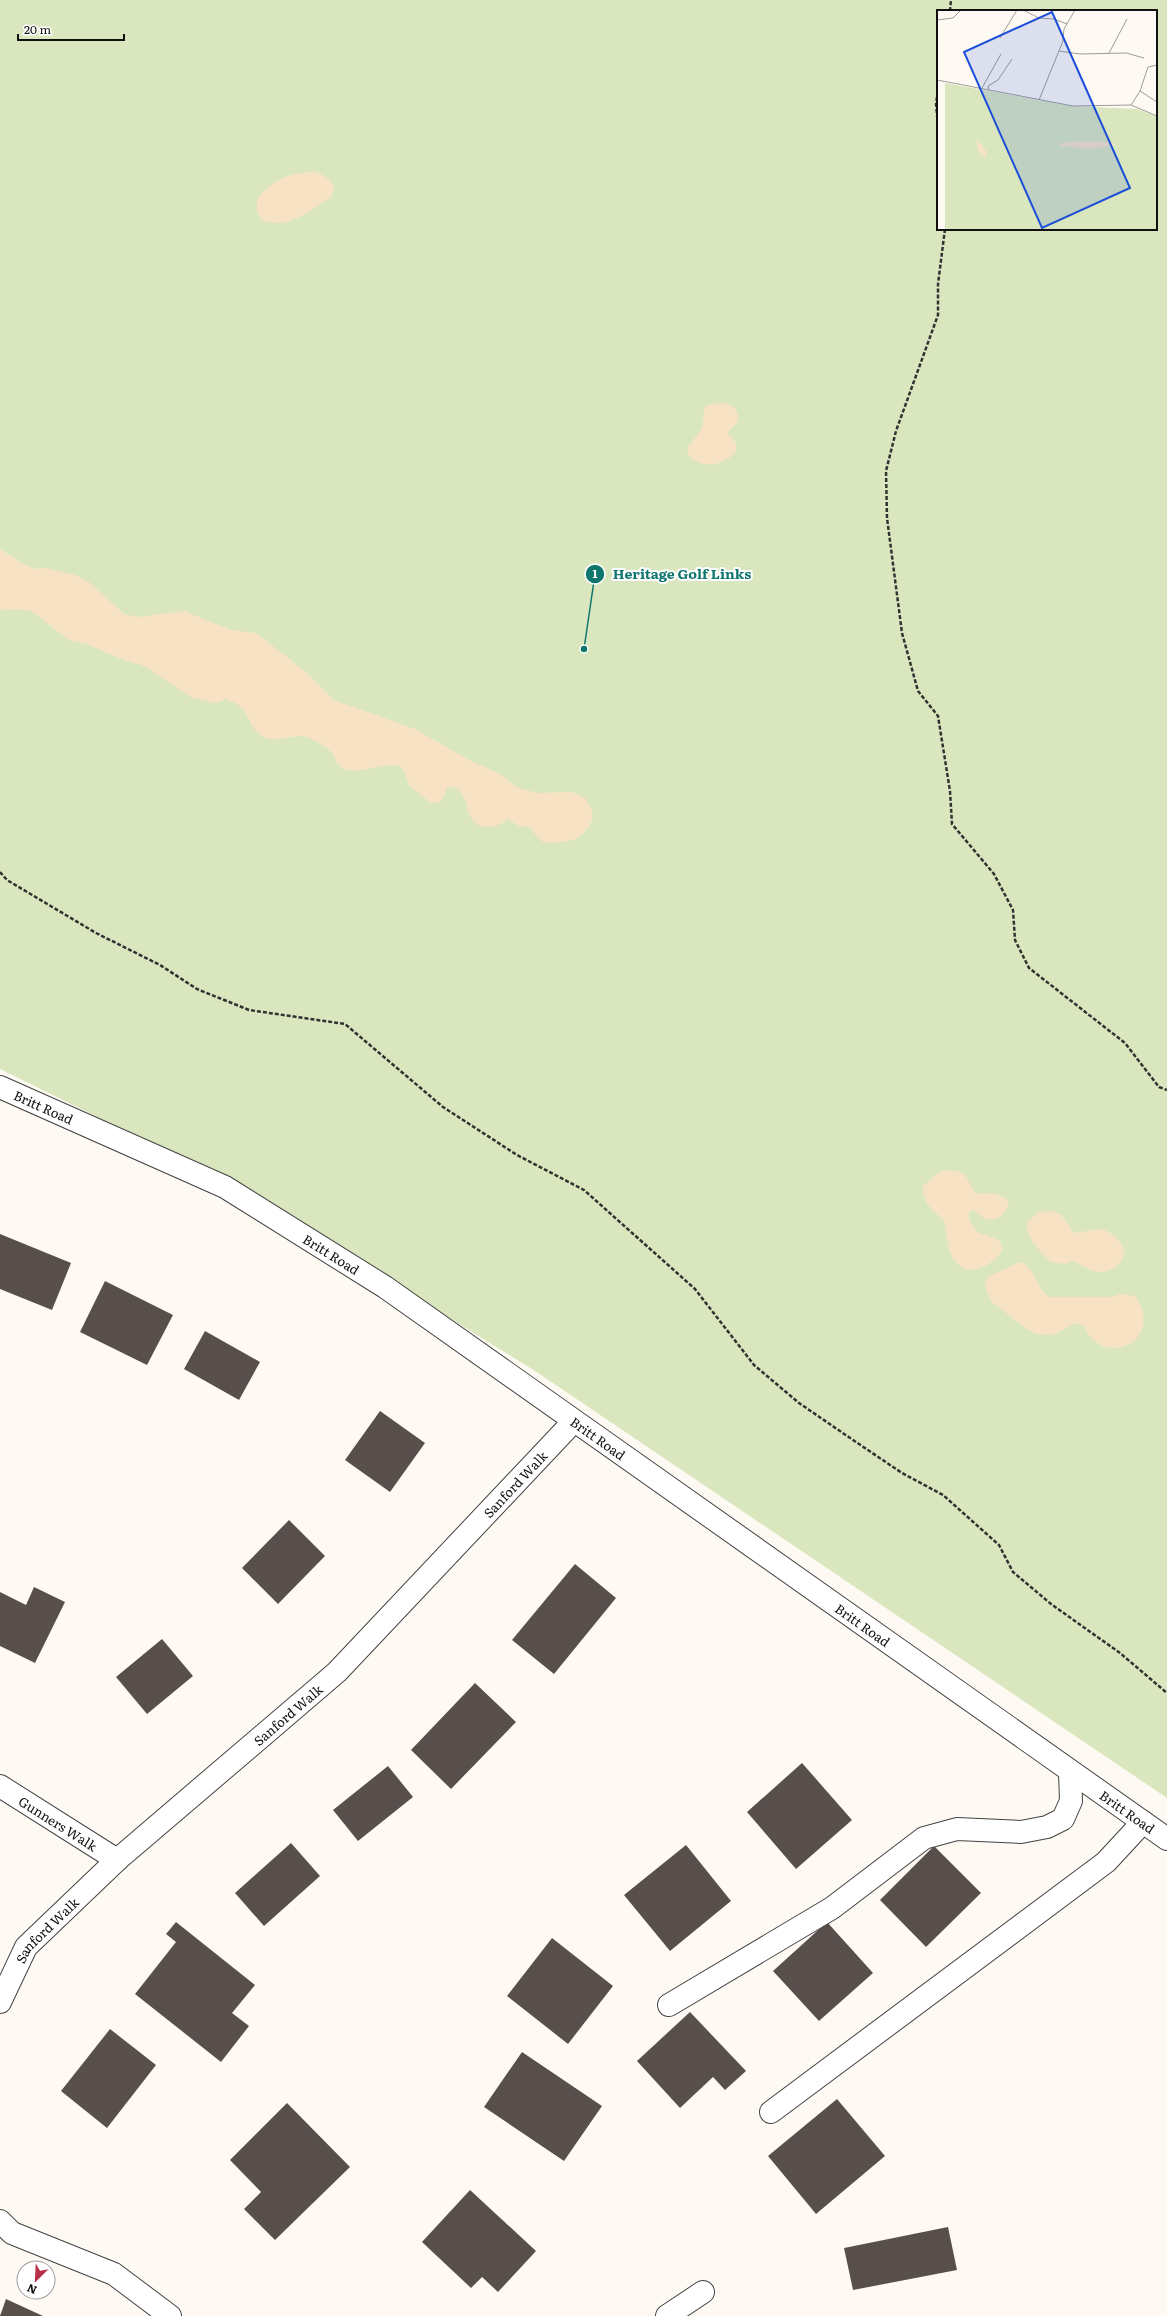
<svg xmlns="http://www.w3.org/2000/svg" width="1167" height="2316" font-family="Literata,serif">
<rect width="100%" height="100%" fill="#fefaf3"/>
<!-- green -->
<path fill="#dae7be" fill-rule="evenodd" d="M0,0h1167v1798l-632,-427 -298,-185 -237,-117zM938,11h218v218h-218z"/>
<!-- sand -->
<path fill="#f7e3c3" d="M315,172c11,3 25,13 15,26 -19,12 -44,33 -68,22l-5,-8v-12c12,-20 35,-28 58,-28z
M723,403c10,1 19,10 13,21 -3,4 -7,4 -8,10l8,9v9c-12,13 -33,18 -47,4l-2,-7 15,-21 3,-21 5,-3z
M0,549l23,15 13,5 10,-1 29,7 14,7 35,32 14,3 46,-6 47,19 25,3 50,39 28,28 81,29 52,30 33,15 16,13 21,6 35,-1 13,6 6,9 2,11c-12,25 -25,25 -50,24l-9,-9 -2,-5 -13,-2 -11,-7c-11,9 -27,13 -36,0 -8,-11 -2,-18 -15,-31l-9,-1 -8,15 -9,1 -22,-18 -6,-17c-19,-10 -39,8 -59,1 -8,-3 -8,-10 -12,-16 -4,-5 -17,-13 -23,-15 -18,-6 -33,7 -47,-2 -20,-14 -8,-28 -37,-37l-9,4 -24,-5 -48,-32 -25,-8 -32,-14 -18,-4 -38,-29 -12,-2 -16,1 -3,-2z
M947,1170c23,1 18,9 29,24 14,-1 22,-2 33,7 -1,10 -11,22 -22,18 -5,-1 -10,-6 -14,-9l-4,2v7c9,22 21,12 32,24l1,8c-10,13 -20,19 -36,19 -21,-12 -17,-30 -22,-50 -12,-10 -22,-18 -21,-34l15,-13z
M1053,1211l8,4 13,18c25,-3 32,-11 50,15 0,22 -20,29 -38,20 -6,-3 -8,-6 -14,-7l-6,3 -15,-2c-10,-10 -25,-24 -24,-39l11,-11z
M1020,1262c18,6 14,27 30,35h60l11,-3 14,2c32,44 -32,75 -51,30l-8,-3 -24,12 -14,-1 -10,-4 -36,-28 -6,-12 -1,-8 4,-6z"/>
<!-- building -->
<path fill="#584f4d" d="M0,1234l71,29 -19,47 -52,-21z
M105,1281l68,34 -26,50 -67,-33z
M205,1331l55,31 -21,38 -55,-31z
M380,1411l45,32 -35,49 -45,-32z
M289,1520l36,36 -47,48 -36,-36z
M575,1564l41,34 -62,76 -42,-34z
M34,1587l31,15 -30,61 -35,-17v-54l26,13z
M162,1639l31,37 -46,38 -31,-37z
M475,1683l41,39 -65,67 -40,-39z
M802,1763l50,57 -56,49 -49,-57z
M388,1766l25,31 -55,44 -25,-31z
M291,1843l29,33 -56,50 -29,-33z
M686,1845l45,56 -61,50 -46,-56z
M934,1846l47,47 -55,54 -46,-47z
M176,1922l79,63 -23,28 17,13 -28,36 -86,-68 41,-52 -10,-8z
M827,1922l46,51 -54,48 -46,-50z
M552,1938l61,48 -45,58 -61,-48z
M690,2012l56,59 -21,19 -12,-13 -33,31 -43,-47z
M110,2029l46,36 -49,63 -46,-37z
M522,2052l80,54 -38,55 -80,-54z
M837,2099l48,57 -69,58 -48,-58z
M287,2103l63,64 -75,73 -31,-31 17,-17 -31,-32z
M470,2190l66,61 -38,41 -16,-15 -11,11 -49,-46z
M948,2227l9,43 -104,20 -9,-42z
M6,2299l37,17h-43z"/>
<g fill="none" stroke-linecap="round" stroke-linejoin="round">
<defs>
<g id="minor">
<path id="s1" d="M0,1087l225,100 160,100 782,552"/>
<path id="s2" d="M0,1786l117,74"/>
<path id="s3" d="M0,2002l26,-55 91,-87 220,-188 237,-251"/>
<path d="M669,2005l163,-97 92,-70 33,-9 64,3 26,-5 16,-8 8,-18 -1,-29"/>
<path d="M771,2112l335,-250 37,-40"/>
<path d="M0,2221l12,12 102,41 56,42"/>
<path d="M667,2316l36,-24"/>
</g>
</defs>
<!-- minor casing -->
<use href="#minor" stroke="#434343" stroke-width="24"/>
<!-- path -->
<path stroke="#323232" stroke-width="2.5" stroke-dasharray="4 2" stroke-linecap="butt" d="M950,11l1,-11
M938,91l-2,13 2,21
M945,229l-7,55v31l-42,116 -10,40 1,47 15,115 16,58 20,25 12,75 2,33 42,50 19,36 2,30 14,28 96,75 34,44 8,3
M0,872l7,8 89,53 64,32 37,24 52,21 96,14 98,83 74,48 67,35 111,99 59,76 45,38 54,37 49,33 41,22 56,50 14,27 38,32 69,49 47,40"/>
<!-- minor -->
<use href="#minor" stroke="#fff" stroke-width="22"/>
</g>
<g text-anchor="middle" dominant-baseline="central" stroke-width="4" stroke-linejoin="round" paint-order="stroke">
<!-- street labels -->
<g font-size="13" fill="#101010" stroke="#fff">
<text stroke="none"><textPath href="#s1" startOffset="48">Britt Road</textPath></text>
<text stroke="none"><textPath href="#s1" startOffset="372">Britt Road</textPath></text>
<text stroke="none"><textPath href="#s1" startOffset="696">Britt Road</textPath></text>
<text stroke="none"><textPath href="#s3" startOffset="735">Sanford Walk</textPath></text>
<text stroke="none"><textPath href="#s1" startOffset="1020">Britt Road</textPath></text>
<text stroke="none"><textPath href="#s3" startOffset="411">Sanford Walk</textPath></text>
<text stroke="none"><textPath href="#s1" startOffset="1344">Britt Road</textPath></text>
<text stroke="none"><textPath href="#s2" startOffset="69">Gunners Walk</textPath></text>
<text stroke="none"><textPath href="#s3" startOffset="87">Sanford Walk</textPath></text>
</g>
</g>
<!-- overview -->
<g transform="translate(937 10)">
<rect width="220" height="220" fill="#fefaf3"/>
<path d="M8,73l127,23 65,3 20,7v114h-212z" fill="#dae7be"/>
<path d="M40,129l9,12v8l-8,-9zM141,131l32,1 6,3 -26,4 -32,-3 3,-3z" fill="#f7e3c3"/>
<path fill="none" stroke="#9f9c98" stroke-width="1" d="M86,0l16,8 15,1 13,5M0,10l16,-2 8,-8M63,28l17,-28M122,41l21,3 46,-1 18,5M172,43l18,-34M0,70l136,26 58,-1 26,11M45,78l19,-34M52,80l-1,-4 10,-6 14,-21M203,81l8,-24 9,-2M102,90l24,-59 1,-12 11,-19M194,95l9,-14 17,11"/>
<path fill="#1d4ed8" fill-opacity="0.15" stroke="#1d4ed8" stroke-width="2" d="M115,2l78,176 -88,40 -78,-176z"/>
<rect width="220" height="220" fill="none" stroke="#101010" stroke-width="2"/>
</g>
<!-- callouts -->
<path fill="none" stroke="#0f766e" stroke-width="1.5" d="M584 649L595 574"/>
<g fill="#0f766e" stroke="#fff" stroke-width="1.5">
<circle cx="584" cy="649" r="4"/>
<circle cx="595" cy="574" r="10"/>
</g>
<g font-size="12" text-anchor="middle" font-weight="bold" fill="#fff">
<text x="595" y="578">1</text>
</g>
<g font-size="14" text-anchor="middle" font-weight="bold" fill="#0f766e" stroke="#fff" stroke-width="4" stroke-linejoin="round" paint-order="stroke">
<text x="682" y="579">Heritage Golf Links</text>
</g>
<!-- north arrow -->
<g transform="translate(36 2280) rotate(204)"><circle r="19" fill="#ffffff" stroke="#9f9f9f"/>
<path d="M0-3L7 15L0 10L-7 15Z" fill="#b8304b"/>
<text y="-6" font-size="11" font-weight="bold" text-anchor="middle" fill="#101010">N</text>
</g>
<!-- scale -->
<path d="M18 34v6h106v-6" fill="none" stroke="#101010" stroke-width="2"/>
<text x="24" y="34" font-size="12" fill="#101010" stroke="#ffffff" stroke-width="3" paint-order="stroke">20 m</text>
</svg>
